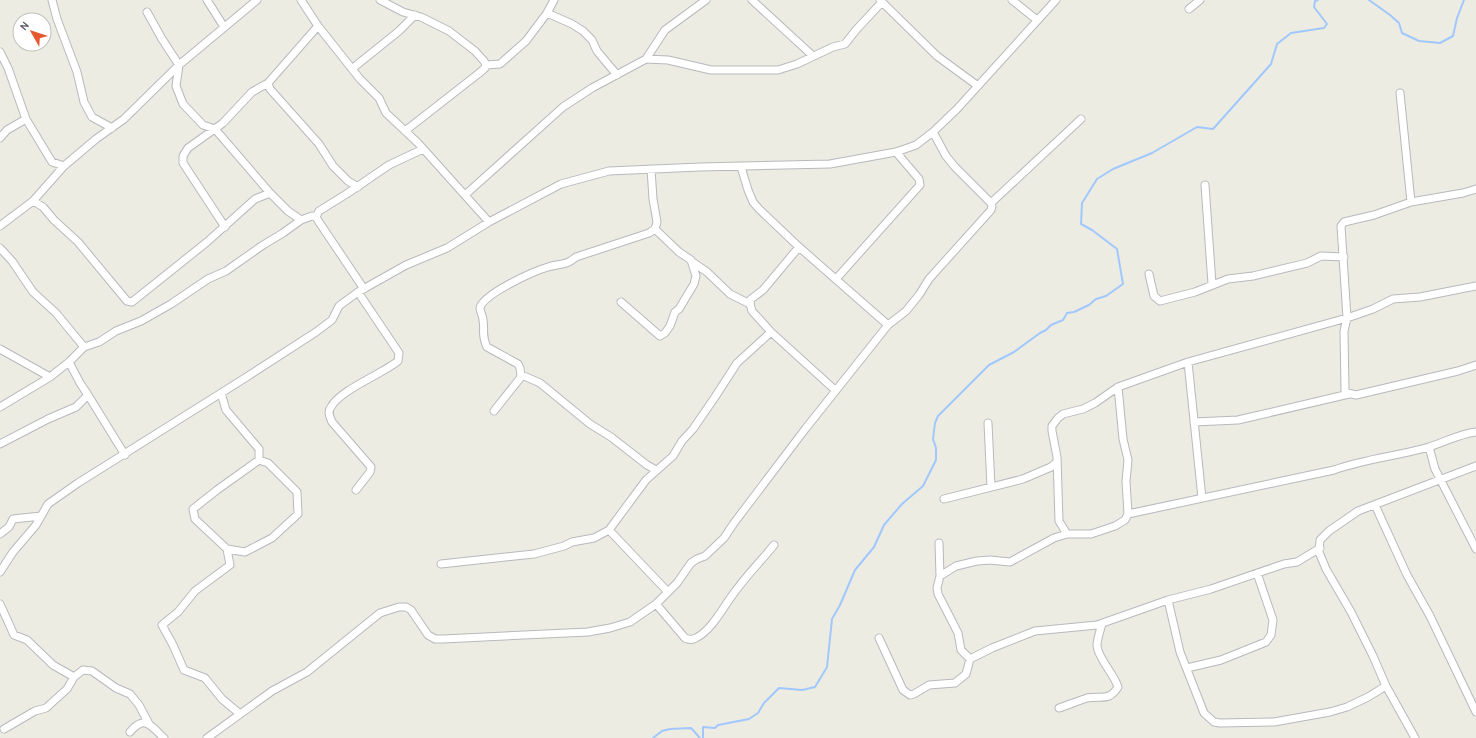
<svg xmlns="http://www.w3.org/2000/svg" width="1476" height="738" font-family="Karla,sans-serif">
<rect width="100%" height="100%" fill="#edece2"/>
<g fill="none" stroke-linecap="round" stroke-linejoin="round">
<!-- stream -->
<path stroke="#a1c8fe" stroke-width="2" d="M1369,0l21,15 9,8 3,10 17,8 21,2 13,-7 4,-18 7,-18
M653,738l9,-7 8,-2 21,-1 9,10
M703,738v-11l12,1 3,-3 31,-6 9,-6 6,-10 15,-15 23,2 13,-3 12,-20 5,-48 8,-14 15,-35 19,-23 10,-22 18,-21 21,-18 13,-26v-12l-3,-9 2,-16 3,-7 51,-51 25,-13 26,-19 6,-3 5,-5 12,-5 4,-7 7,-1 15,-7 7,-6 10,-3 17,-12 -6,-35 -25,-19 -11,-6 1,-21 15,-24 16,-10 39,-16 45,-26 16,2 58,-65 6,-20 14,-11 33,-5 3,-4 -13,-17 1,-6 3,-1"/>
<defs>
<path id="minor" d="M52,0l5,19 20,53 7,30 8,15 20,11
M207,0l17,27
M301,0l17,26 42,53 19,19 7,15 32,30 71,79
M380,0l23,12 18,5 28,14 26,20 9,10 2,4 -1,3 -7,6 -73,57
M752,0l61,56
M880,0l57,56 41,30
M1012,0l25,20
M1189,9l11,-9
M147,12l15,27 17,26 -3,21 7,18 20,21 12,4 55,64
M547,13l25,11 11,7 9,9 5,11 20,24
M0,52l8,16 18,51
M646,59l19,-29 41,-30
M486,65l14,-1 18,-16 8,-7 21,-28 7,-13
M353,68l46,-37 16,-16
M268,83l2,6 49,55 14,22 15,15 10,6
M1400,93l11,109
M0,138l7,-8 19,-11 26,43 12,4
M741,167l7,23 5,12 6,7 40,38 89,78
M1205,185l7,99
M1476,189l-13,4 -52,9 -37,13 -30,7 -3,4 6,92 -3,13 1,60 2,2 9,2 102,-24 18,-6
M465,195l98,-88 29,-19 54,-29 22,1 43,10h67l19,-6 36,-17 12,-3 11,-14 26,-28
M33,201l10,6 11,13 24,22 49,59 5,1 75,-60 48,-43 15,-6 18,18 13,9
M991,203l90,-84
M0,226l33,-25 31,-35 32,-27 28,-20 55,-54 78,-65
M225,227l-42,-64v-7l5,-8 35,-25 29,-31 16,-9 50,-57
M799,247l-36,43 -12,9 -1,5 2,7 19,21 64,58
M0,248l12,13 21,31 23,21 28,34 15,-5 17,-11 25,-10 30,-17 37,-25 18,-8 37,-26 20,-12 18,-13 11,-4 4,1
M691,261l16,11 23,22 20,10
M1149,274l5,22 6,5 35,-9 33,-13 25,-3 54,-13 14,-7 23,1
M836,279l84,-94 -1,-6 -23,-27
M364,289l-45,-67 -3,-5 3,-6 29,-18 41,-28 34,-16
M621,302l39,34 5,-3 5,-7 5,-14 4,-3 15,-25 2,-8 -5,-16 -12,-8 -24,-23
M0,349l50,28 19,-15 15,-15
M1188,362l14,136
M521,377l-1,-9 -2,-4 -31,-17c-6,-12 -2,-16 -4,-27 0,-4 -3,-8 -3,-12 3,-14 54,-37 68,-41 12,-4 16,0 28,-10l73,-24 6,-4 2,-7 -4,-23 -2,-30
M221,393l5,17 33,39v11l-42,30 -24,19 2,10 32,30 3,16 -35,26 -17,21 -16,13 11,20 11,25 21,8 17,21 18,15
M88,395l37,60
M0,407l50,-30
M494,411l27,-34 3,-1 16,7 50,41 21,13 36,28 9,5
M1194,422l44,-2 111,-26
M988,423l3,64
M0,444l48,-25 28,-12 12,-12 -8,-12 -11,-21
M1429,447l6,22 41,80
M356,490l14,-18 1,-5 -39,-45c-2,-5 -5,-10 -1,-15 9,-17 51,-33 67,-46l1,-8 -41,-61
M944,499l79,-20 28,-12 6,-5
M1375,505l32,70 23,41 46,96
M1128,514l206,-44c31,-11 64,-14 95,-23 16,-5 30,-13 47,-15
M609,530l59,62
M0,534l9,-7 4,-8 28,-3
M1067,534l-8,-13 -2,-64 -5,-26v-5l6,-8 5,-4 20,-5 12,-6 23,-16 70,-25 159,-44 26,-9 20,-10 27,-2 56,-11
M939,543l1,33 -3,12 1,6 20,39 3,17 9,9 22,-11 43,-17 62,-6 71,-25 12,52 24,61 10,9 6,1 54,-1 56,-10 17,-5 21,-10 18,-11 -13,-30 -22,-44 -25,-43 -7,-17 1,-12 9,-9 29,-20 118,-45
M227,549l18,3 27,-14 26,-24 -1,-22 -29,-29 -9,-3
M441,564l93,-10 30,-8 8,-4 22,-4 15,-8 37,-50 27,-24 9,-15 11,-12 22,-32 22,-34 34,-31
M0,572l13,-20 23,-27 12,-21 30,-21 167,-105 71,-46 16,-12 7,-14 19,-14 48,-27 41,-17 42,-26 72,-38 48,-13 91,-4 130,-3 66,-12 20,-7 17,-13 24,-23 99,-109
M940,576l16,-10 21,-5 13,-1 20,2 44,-24 13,-4h24l24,-8 10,-6 3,-6 -2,-33 2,-21 -5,-21 -5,-52
M1168,600l43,-11 73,-25 13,-2 23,-14
M0,604l14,31 13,5 26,25 21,12
M656,604l29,34c4,2 7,2 11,0 17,-9 27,-31 38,-45 12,-17 27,-32 40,-48
M879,638l24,52 7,5 4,-1 15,-9 26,-2 11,-9 4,-15
M1187,668l34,-8 45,-18 5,-7 2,-15 -16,-47
M1386,686l29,52
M1059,708c9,-3 19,-7 28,-10 14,-3 22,4 31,-11 -4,-13 -20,-29 -21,-41 0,-7 3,-15 5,-22
M4,729l31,-18 11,-3 21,-19 7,-12 9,-7 9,1 24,17 14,6 9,11 10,19
M130,732c15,-18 21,-6 34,6
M207,738l65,-47 35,-19 73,-59 19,-6h7l5,3 17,25 7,4h8l145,-7 22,-4 20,-6 26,-18 21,-21 14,-20 6,-4 8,-3 19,-18 10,-15 72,-95 82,-103 18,-14 13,-16 10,-16 62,-69 1,-4 -1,-3 -36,-36 -9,-11 -13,-24"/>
</defs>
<!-- minor casing -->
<use href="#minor" stroke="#b7b9be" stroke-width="9"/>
<!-- minor -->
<use href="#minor" stroke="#fff" stroke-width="7"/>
</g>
<!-- north arrow -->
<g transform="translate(32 32) rotate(309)"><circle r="19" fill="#ffffff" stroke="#bdbec0"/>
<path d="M0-3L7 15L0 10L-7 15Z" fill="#e6582e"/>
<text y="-6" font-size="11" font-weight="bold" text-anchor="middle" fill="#5a5d62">N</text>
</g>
</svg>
